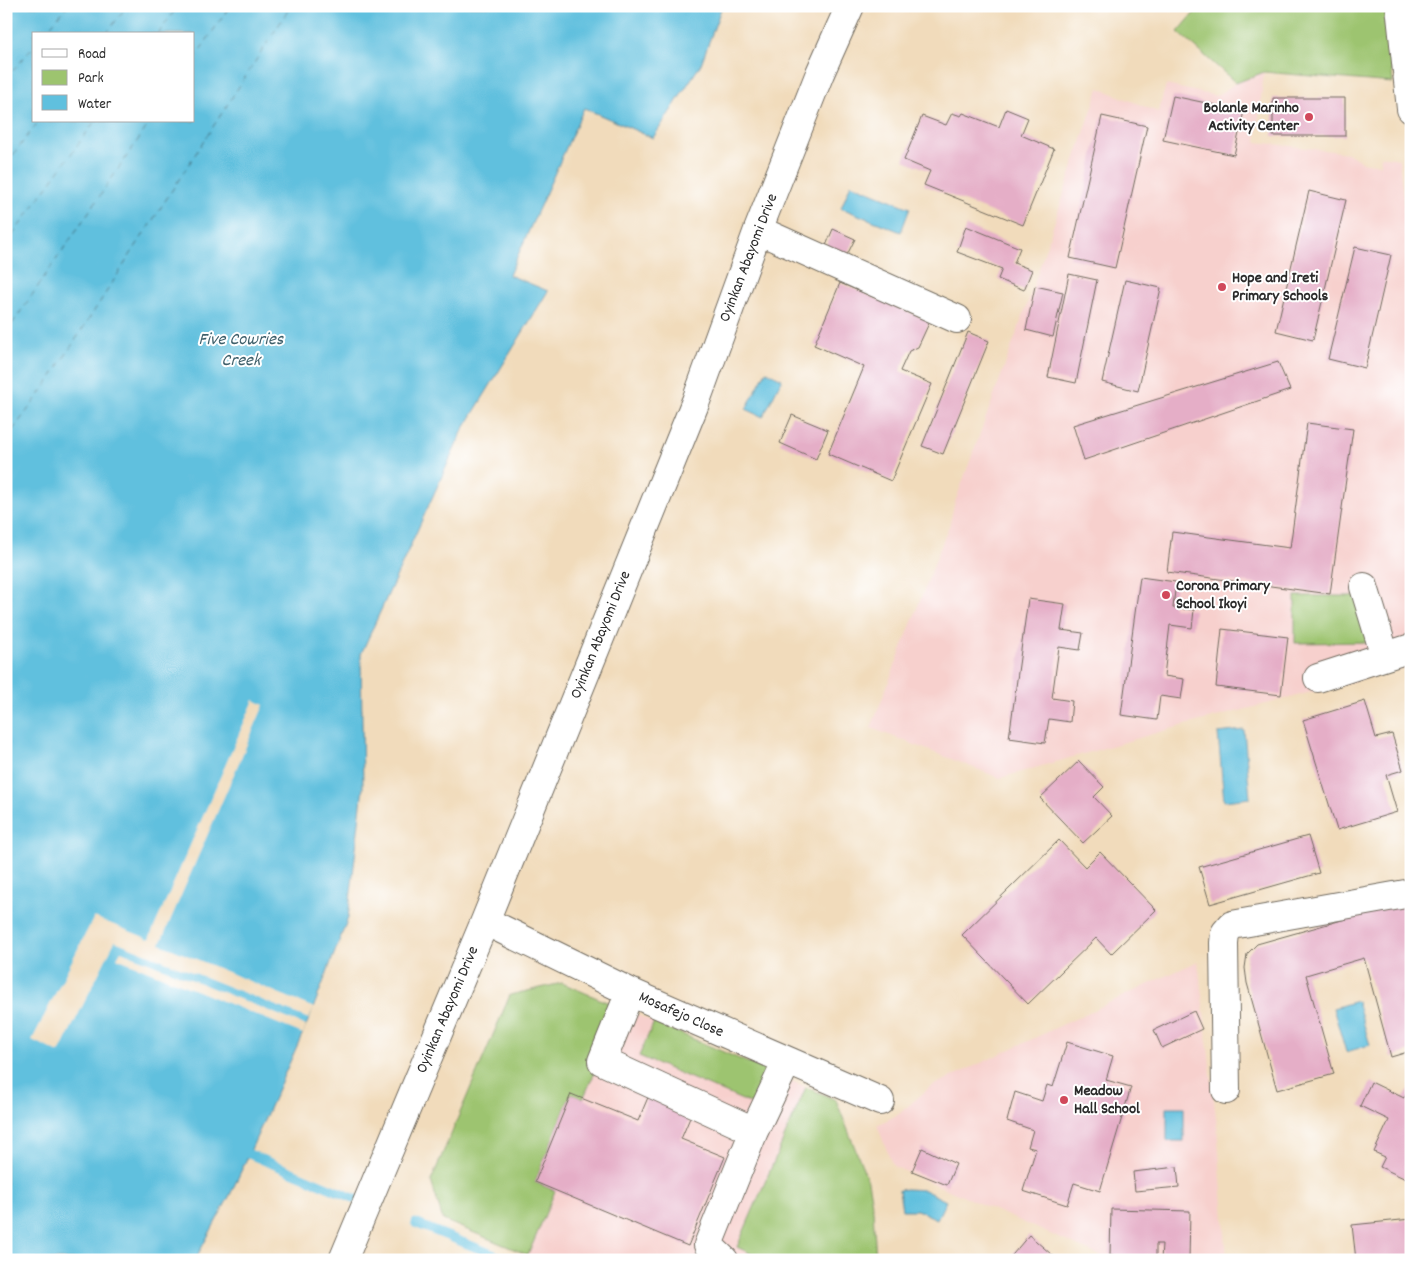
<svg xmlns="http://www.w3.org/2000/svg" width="1417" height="1266" font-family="Dekko,sans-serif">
<rect width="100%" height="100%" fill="#fff"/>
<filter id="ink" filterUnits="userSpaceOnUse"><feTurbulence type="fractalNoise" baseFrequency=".02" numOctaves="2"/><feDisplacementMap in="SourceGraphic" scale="10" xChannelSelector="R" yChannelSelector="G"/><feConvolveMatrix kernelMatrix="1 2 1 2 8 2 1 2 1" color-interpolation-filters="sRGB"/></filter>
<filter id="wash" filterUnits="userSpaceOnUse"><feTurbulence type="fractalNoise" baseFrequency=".0096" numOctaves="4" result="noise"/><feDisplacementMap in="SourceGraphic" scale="20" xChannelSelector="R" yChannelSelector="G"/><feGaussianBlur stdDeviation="1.12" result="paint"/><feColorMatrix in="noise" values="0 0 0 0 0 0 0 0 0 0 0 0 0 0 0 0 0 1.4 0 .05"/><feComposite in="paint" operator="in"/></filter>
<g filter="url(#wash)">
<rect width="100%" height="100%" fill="#f1dbbb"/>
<!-- built -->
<path fill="#f7d0cd" d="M1264,72l-8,70 92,11 14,9 18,3 1,-9 18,3 12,114v393l-241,63 -170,49 -129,-50 79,-205 4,-18 74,-203 71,-214 59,24 8,-27 50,11 20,-13z
M1198,961l19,165 10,134h-117l-217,-94 -16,-41 22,-11 31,-27z
M562,983l274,117 32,81 5,29 3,50h-336l-97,-40 -12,-39 79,-186z"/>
<!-- green -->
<path fill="#9dc46f" stroke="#64784d" d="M1200,6h186l7,77 -129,-11 -28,11 -58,-51z
M1295,596h86v46l-86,1z
M562,983l61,26 -40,90 -12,-5 -36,88 20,9 -27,64 -85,-35 -12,-39 79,-186z
M654,1022l125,54 -13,34 -127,-54z
M806,1087l30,13 32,81 5,29 3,50h-112l-27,-13z"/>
<!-- water -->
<path fill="#60c0de" stroke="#467684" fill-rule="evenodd" d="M6,6h716l-21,58 -48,74 -69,-30 -75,167 39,16 -85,139 -102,224 2,133 -15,131 -39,101 -60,135 -19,41 -35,65h-189zM34,34h160v87h-160z
M851,184l59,24 -9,24 -60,-24z
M766,371l16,8 -19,38 -17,-8z
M1244,730l6,68 -26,3 -6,-68z
M1357,1001l13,44 -24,7 -13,-44z
M1167,1107h17v34h-17z
M906,1189l18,1 22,11 -9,18 -20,-9h-15l-3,-20z"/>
<!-- pier -->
<path fill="#f1dbbb" d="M254,700l10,5 -104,239 154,64 -5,11 -194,-78 -56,112 -27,-13 62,-123 55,22z
M121,951l185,75 -3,8 -186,-76z"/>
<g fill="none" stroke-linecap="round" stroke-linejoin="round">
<!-- stream -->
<path stroke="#60c0de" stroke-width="9" d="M249,1154l114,48
M415,1223l92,37"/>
<!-- ferry -->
<path stroke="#3e5f6a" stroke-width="1" stroke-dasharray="6 5" stroke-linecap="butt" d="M44,34l23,-28
M106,34l21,-28
M158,34l20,-28
M194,59l36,-53
M6,79l28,-33
M6,164l33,-43
M6,244l89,-123
M6,333l145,-212
M6,439l39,-52 246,-381"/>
</g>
<g id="blocks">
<!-- building -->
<path fill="#e5aec7" d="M1173,96l71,15 -10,44 -71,-15z
M1273,98h72v38h-72z
M1006,109l22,9 -7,17 33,14 -31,76 -99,-40 6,-14 -26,-11 18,-44 24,9 6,-12 9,3 2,-3 36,14z
M1102,116l45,10 -32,142 -45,-10z
M1309,191l37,9 -33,140 -37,-9z
M966,226l54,22 -6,15 18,7 -8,20 -26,-11 4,-10 -45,-17z
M833,229l22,10 -9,18 -21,-9z
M1355,247l36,8 -26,113 -37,-9z
M1069,274l28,6 -21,103 -28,-6z
M1125,280l36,8 -23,103 -36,-9z
M840,283l90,38 -12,26 -9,4 -9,20 32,13 -41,97 -63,-27 36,-87 -50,-22z
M1035,286l28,6 -10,45 -27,-7z
M968,332l21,9 -46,113 -21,-8z
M1278,362l12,28 -206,70 -11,-35z
M792,415l36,15 -12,29 -36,-16z
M1307,423l46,6 -23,165 -163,-22 5,-40 118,16z
M1140,577l36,5 -3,26 21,2 -2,18 -22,-3 -6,51 20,3 -3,20 -21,-3 -3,24 -36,-5z
M1028,599l37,5 -4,26 22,3 -3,17 -21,-3 -7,51 20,3 -2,21 -21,-3 -4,24 -36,-5z
M1222,629l66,8 -7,58 -65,-8z
M1365,701l11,37 16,-4 11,36 -17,5 11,37 -60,18 -34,-110z
M1079,761l25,26 -10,10 18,19 -29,27 -43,-45z
M1308,836l11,37 -109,31 -11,-37z
M1059,840l26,27 15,-15 56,58 -45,44 -15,-16 -68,66 -66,-69z
M1404,906l7,6v139l-20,6 -27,-99 -58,17 28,99 -57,16 -30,-107 -2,-15 2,-14 10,-10 124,-35z
M1194,1011l8,18 -40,19 -8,-18z
M1067,1042l46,14 -7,24 25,7 -31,104 -26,-8 -7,22 -44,-14 13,-42 -8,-2 5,-17 -26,-9 8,-29 27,9 5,-16 6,2z
M1371,1082l33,16 7,-12v88l-3,6 -28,-13 5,-10 -11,-5 15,-32 -29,-14z
M571,1094l67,27 11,-26 43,18 -11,26 44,18 -37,89 -153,-64z
M922,1148l34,16 -9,21 -35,-14z
M1177,1167l2,20 -44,4 -2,-19z
M1111,1209l79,2 -1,49h-28l1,-16h-6v13l-46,-1z
M1411,1219v41h-55l-4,-35z
M1029,1235l29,25h-50z"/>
</g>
</g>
<g filter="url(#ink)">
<use href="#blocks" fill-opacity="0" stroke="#70695d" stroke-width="1"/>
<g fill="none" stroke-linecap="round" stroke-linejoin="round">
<defs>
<path id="minor" d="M1400,6l11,103
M758,230l199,89
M1364,587l21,69
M1318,678l93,-30
M485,921l145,71 250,109
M630,992l-28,69 152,70 33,-70
M1226,1090l-2,-147 1,-10 7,-8 179,-32
M343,1260l142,-339 211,-520 62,-171 62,-157 30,-67
M724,1260l-16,-15 46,-114"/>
</defs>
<!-- minor casing -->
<use href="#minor" stroke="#70695d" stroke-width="30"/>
<!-- minor -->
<use href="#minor" stroke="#fff" stroke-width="28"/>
</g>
</g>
<!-- markers -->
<g fill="#d1495b" stroke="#fff" stroke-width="2">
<circle cx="1309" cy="117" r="5"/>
<circle cx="1222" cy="287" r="5"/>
<circle cx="1166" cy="595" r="5"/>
<circle cx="1064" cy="1100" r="5"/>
</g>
<g text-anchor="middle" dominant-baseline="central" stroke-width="4" stroke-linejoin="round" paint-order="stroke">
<!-- poi labels -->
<g font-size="16" font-weight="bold" fill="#2b2b2b" stroke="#fff" text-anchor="start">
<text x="1299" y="108" text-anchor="end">Bolanle Marinho<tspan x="1299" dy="18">Activity Center</tspan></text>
<text x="1232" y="278">Hope and Ireti<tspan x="1232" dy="18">Primary Schools</tspan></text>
<text x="1176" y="586">Corona Primary<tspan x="1176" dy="18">School Ikoyi</tspan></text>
<text x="1074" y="1091">Meadow<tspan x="1074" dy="18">Hall School</tspan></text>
</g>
<!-- street labels -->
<g font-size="16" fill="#2b2b2b" stroke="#fff">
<text transform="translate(749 258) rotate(-69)">Oyinkan Abayomi Drive</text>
<text transform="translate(601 635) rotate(-68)">Oyinkan Abayomi Drive</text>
<text transform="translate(448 1010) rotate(-67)">Oyinkan Abayomi Drive</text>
<text transform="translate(681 1015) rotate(24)">Mosafejo Close</text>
</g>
<!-- water labels -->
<g font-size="18" font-style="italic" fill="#3e5f6a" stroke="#fff">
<text x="241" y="340">Five Cowries<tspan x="241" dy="21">Creek</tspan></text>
</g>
</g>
<!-- margin -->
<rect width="1417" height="1266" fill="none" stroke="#fff" stroke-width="25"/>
<!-- legend -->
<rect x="32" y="32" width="162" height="90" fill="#ffffff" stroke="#aaaaaa"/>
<rect x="42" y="49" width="25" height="8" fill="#ffffff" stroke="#aaaaaa"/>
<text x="78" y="58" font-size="15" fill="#2b2b2b">Road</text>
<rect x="42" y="70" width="25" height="15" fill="#9dc46f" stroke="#aaaaaa"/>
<text x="78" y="82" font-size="15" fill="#2b2b2b">Park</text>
<rect x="42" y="95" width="25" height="15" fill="#60c0de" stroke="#aaaaaa"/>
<text x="78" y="108" font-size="15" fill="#2b2b2b">Water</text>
</svg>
